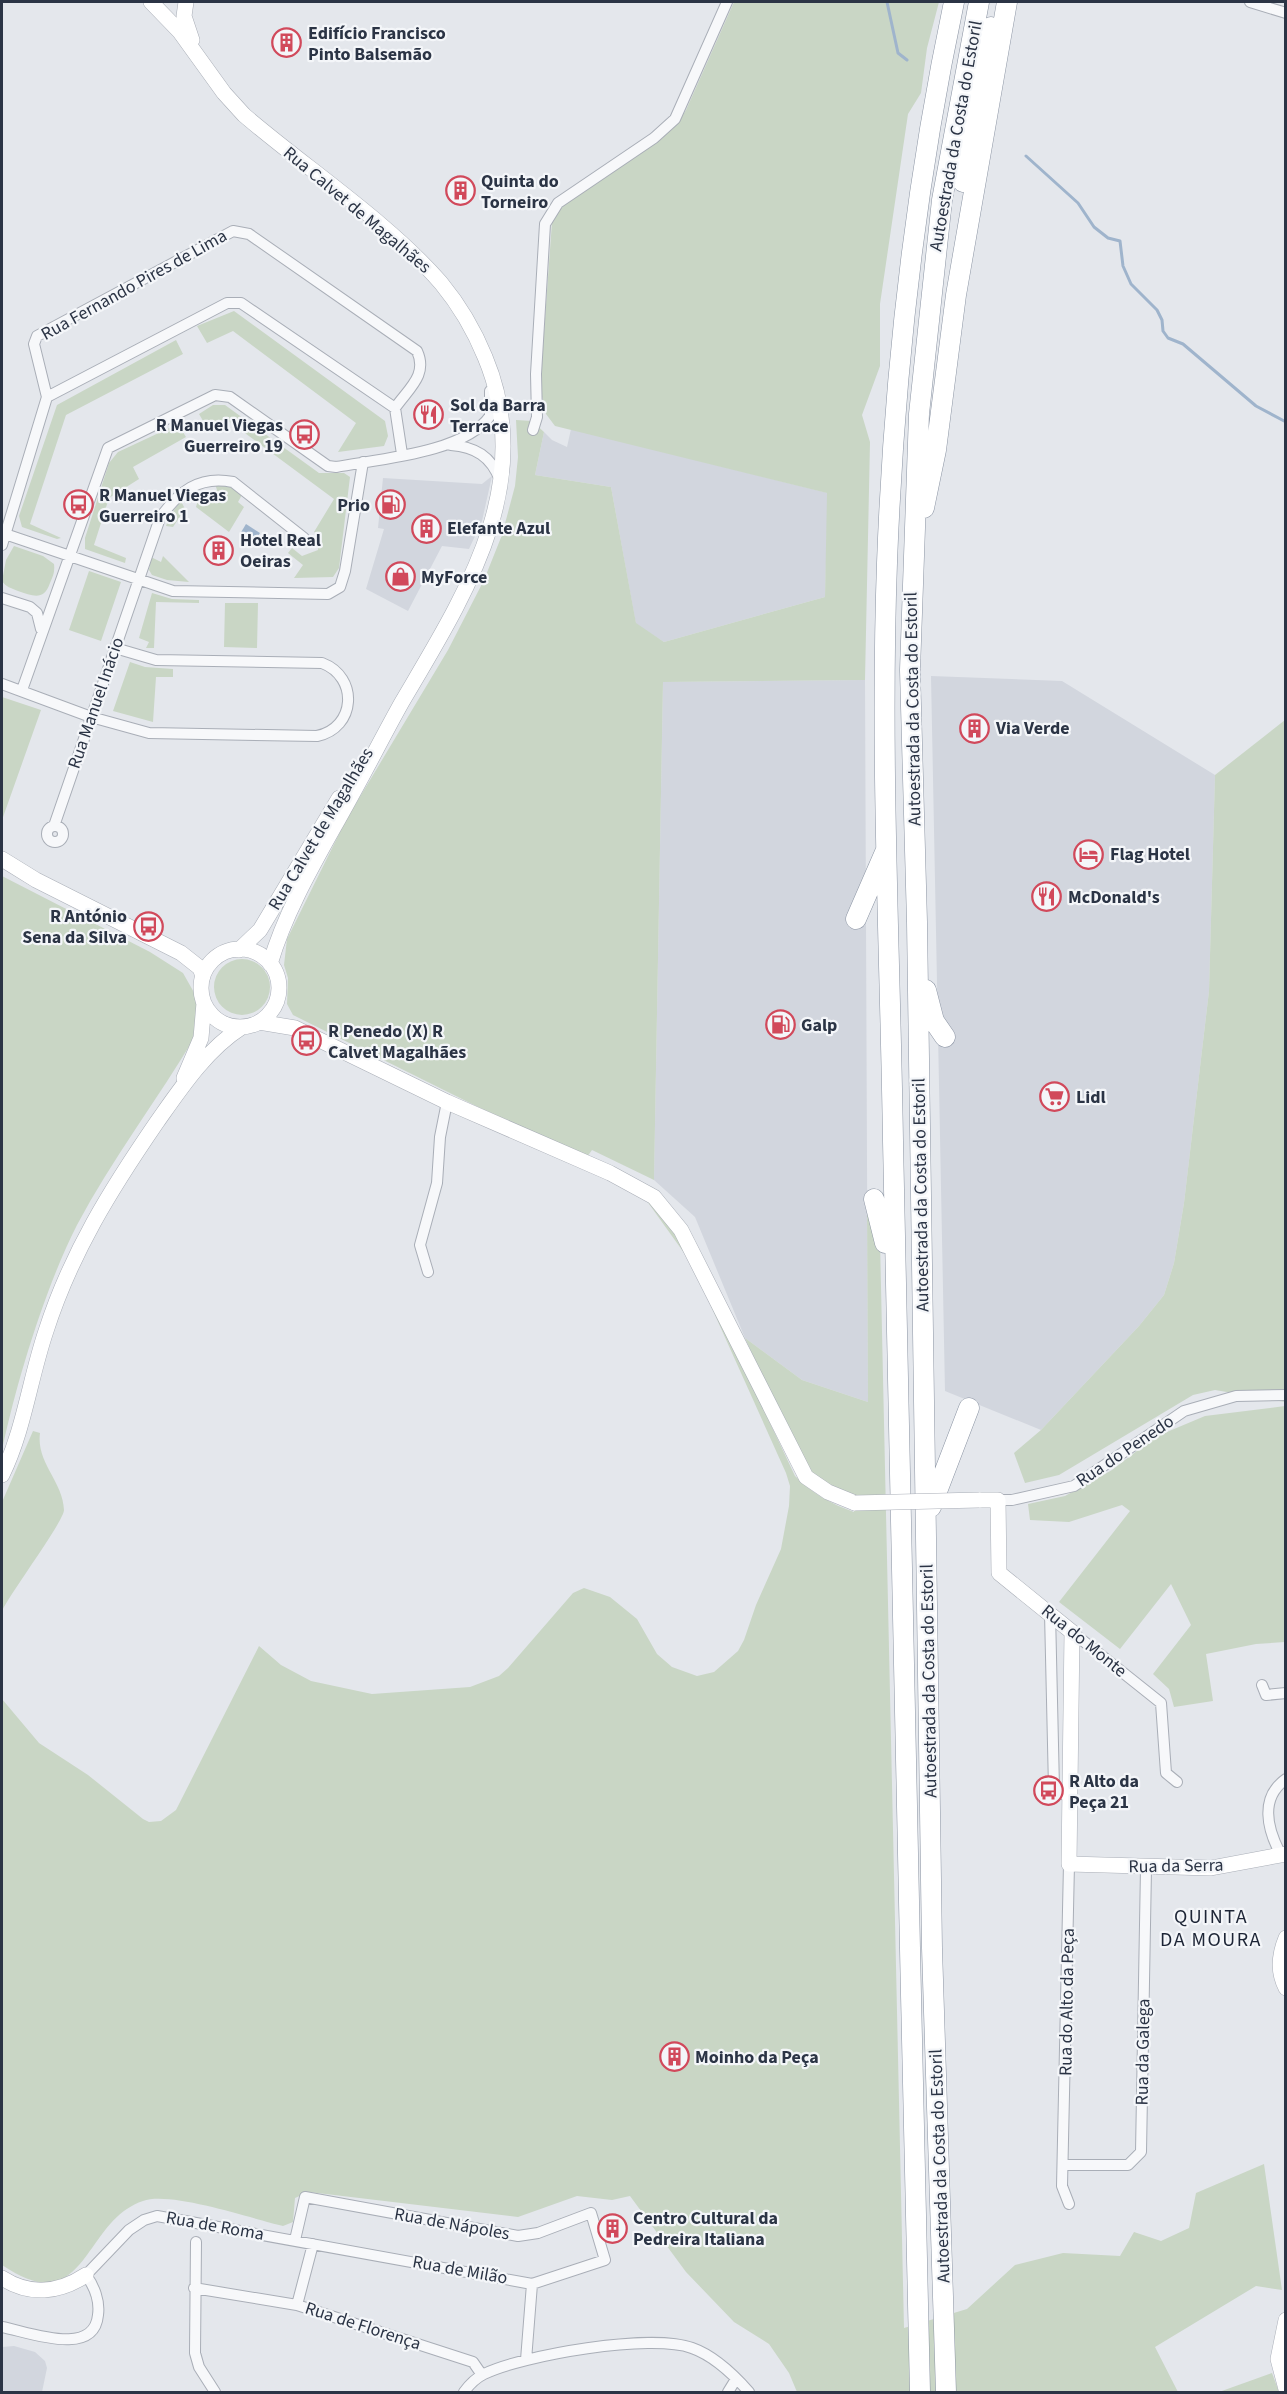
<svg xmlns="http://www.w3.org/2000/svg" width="1287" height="2394" font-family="'Source Sans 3',sans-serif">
<rect width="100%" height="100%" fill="#e4e7ec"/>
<!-- built -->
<path fill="#d2d6de" d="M571,429l257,64 -3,104 -161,45 -28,-18 -25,-137 -76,-12 9,-43 8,8 15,7z
M492,476l-10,45 -13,28 -27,-3 -34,65 -42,-22 18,-60 -6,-1 5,-50 99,6z
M931,676l131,5 153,94 -6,216 -25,212 -10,60 -10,32 -25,31 -98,104 -96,-39z
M865,680l3,722 -66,-22 -57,-42 -50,-121 -41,-37 9,-498z
M14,2346l21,6 10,9 2,7 -5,24h-40v-45z"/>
<!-- green -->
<path fill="#c9d6c5" d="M734,2h205l-12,46 -6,45 -13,21 -28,190v62l-18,49 8,27 -5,238 -202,2 -9,498 -62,-30 -5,7 -111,-51 -183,-91 -6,-11 1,-26 -4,-13 3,-26 59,-119 102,-170 36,-70 18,-45 13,-49 3,-29 -2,-37 16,1 12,11 -9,43 76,12 25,136 28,19 161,-45 2,-104 -272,-67 -9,-12 -6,-26 12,-166 12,-20 113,-78 9,-14z
M234,311l151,110 3,15 -4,10 -46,6 18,-29 -123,-92 -26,12 -10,-17z
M176,340l7,14 -117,61 -36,109 31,14 -4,1 -35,-12 -3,-11 38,-111z
M213,405h12l94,68h25l6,4 -11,91 -6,9 -39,1 9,-13 -15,-12 4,-5 10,8 16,-6 1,-16 -5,-2 20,-33 -104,-77 -21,9 -10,-17z
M178,424l8,13 -53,30 6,12 -30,19 -15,47 32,13 -1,5 -40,-14v-11l24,-75 9,-11z
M215,484l15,1 13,8 -5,9 6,5 -15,25 -33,-25 2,-7 19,-10z
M181,501l4,8 -12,18 -7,-1 4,-11z
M14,546l29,10 11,8c1,8 -1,12 -4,19 -6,18 -17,13 -32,8 -7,-3 -12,-4 -16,-10l4,-21z
M163,556l26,26 -22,-2 -15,-5 -3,-5 2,-13 10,5z
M89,571l32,11 -20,59 -32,-11z
M152,593l20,6 27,1v3l-43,-1 -2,46h-8l3,-6 -10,-4z
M225,603h33l-1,45 -33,-1z
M130,662l15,5 28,2v8h-17l-3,45 -40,-11z
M2,697l39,13 -39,110z
M1285,720v682l-70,-12 -22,5 -134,80 -34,8 -11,-30 27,-23 98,-104 25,-31 10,-32 10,-60 25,-212 6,-216z
M2,876l148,76 33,21 13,23 3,15 -3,24c-38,64 -84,124 -119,190 -32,63 -60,155 -75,225z
M214 987a28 28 0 1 1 56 0a28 28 0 1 1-56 0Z
M644,1197l20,16 57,106 74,157c17,17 36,28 59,36v-16l-27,-11 -18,-14 -13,-21 -51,-112 57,42 66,22 -1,-199 13,38 24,1087 63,-19 48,-44 48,-12 57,3 14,-24 27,9 28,-13 7,-35 68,-29 18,126 -26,-4 -101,61 23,45h-381l-8,-19 -20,-29 -35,-22 -48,-50 -56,-76 -18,4 -35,-4 -59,21 -209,-25 -14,6 -2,24 -10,4c-31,-7 -112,-35 -140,-25 -61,20 -56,122 -141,64v-566l37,44 49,32 55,44 6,3 12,-1 15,-11 83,-164 22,19 30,16 61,13 98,-7 29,-11 9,-8 65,-75 11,-5 26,9 27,22 20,35 15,13 25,9 17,-4 24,-21 6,-11 12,-35 25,-56 8,-43 1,-20 -4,-13 -94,-209z
M1285,1406v236l-29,2 -50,10 7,47 -39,6 -5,-18 -16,-15 38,-49 -20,-41 -51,65 -61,-47 71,-91 -8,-6 -53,17 -39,-2 -2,-16 37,-8 47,-26 43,-33 50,-21z
M33,1431l7,2c-4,30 23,48 24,77 0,11 -53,82 -62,101v-109z
M1272,2373l7,19h-60z"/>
<!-- water -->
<path fill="#9fb4cc" d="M246,524l14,9 -7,10 -13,-9z"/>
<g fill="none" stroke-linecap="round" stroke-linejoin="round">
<!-- stream -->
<path stroke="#9fb4cc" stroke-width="3" d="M887,2l11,51 9,7
M1026,156l52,47 16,24 14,11 12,3 3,25 8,18 26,26 5,10 1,11 5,7 15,6 73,62 30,16"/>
<defs>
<path id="street" d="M1250,2l36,11
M47,397l180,-94h14l154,105 7,46
M533,430l4,-13 -1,-43 9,-150 13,-21 96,-65 21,-19 52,-117
M451,445c24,2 40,11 49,35
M5,534l168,57 155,3 12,-7 5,-16 18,-109
M2,545l45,-148 -13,-53 3,-8 196,-105 16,3 168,117c11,24 -8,37 -22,57
M2,598l28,9 7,6 4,16
M2,684l89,33 58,16 168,3c39,-8 42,-59 5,-73l-166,-3 -41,-12
M22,690l86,-242 107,-53 15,2 98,69 8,1c43,-8 128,-14 154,-51v-25
M54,826l106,-308c18,-26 39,-43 73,-36l71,56
M47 834a8 8 0 1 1 16 0a8 8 0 1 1-16 0Z
M428,1272l-8,-27 17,-62 3,-46 7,-35
M998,1500h14l62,-14 110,-75 52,-15 50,-1
M1050,1613l4,175 17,11
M1072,1632l89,71 5,70 11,9
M1262,1685l4,10 20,-2
M1280,1853c-12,-23 -21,-55 6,-74
M1064,2165h64l13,-13 5,-284
M1069,2204l-7,-18 7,-322
M196,2242l-1,111 4,14 16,25
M313,2244l-16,61 176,57 9,13
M194,2288l103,17
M2,2327c27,5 92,31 96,-12 2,-14 -4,-29 -12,-40l43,-45 15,-10 13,-4 28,5 347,63 73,-24 -14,-47 -53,20 -20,3 -213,-39 -10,43
M526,2360l6,-76
M464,2392c5,-7 12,-14 20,-18 39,-19 167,-41 208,-26 23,8 42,27 57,44
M728,2392l8,-13"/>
<path id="secondary" d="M151,2l29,30 44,61 20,22c63,54 144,107 197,168 19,23 33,47 44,74 53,126 -20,238 -83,345 -18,32 -35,66 -53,98 -29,53 -62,106 -79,164
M186,2l-2,14 8,24
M2,859l34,21 145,73 19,15 3,8
M201 988a39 39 0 1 1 78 0a39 39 0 1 1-78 0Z
M239,950l21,-20 79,-132
M259,1022l36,6 152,74 163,71 44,24 27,33 125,247 22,15 27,11
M184,1078l17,-40 3,-35
M2,1475c22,-45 28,-97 44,-144 25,-78 65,-142 111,-209 24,-34 49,-72 85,-95
M979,1500h19l1,73 73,59 -3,232 142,4 75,-14
M1286,1938c-7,17 -9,33 0,50
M2,2278c28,18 57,15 84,-3
M1286,2320l-8,39 8,30"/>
<path id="highway" d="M963,182l28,-155
M924,508l12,-58 20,-155 51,-293
M856,919l30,-69
M926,990l8,31 11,16
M874,1199l11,44
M931,1507l38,-99
M920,2392c-9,-417 -20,-834 -27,-1251 -3,-193 -13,-386 -6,-578 7,-189 28,-377 67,-561
M946,2392l-14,-444 -15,-1026 -7,-252 9,-256 23,-214 37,-198"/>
</defs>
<!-- street casing -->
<use href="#street" stroke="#a9aeb7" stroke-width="12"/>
<!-- secondary casing -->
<use href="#secondary" stroke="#a9aeb7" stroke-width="16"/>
<!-- highway casing -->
<use href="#highway" stroke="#8b94a3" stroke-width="21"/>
<!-- street -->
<use href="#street" stroke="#f7f8fa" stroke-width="10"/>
<!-- secondary -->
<use href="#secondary" stroke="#fff" stroke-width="15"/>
<!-- highway -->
<use href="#highway" stroke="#fff" stroke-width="20"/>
<defs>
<path id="secondary-bridge" d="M855,1503l124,-3"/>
</defs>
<!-- secondary-bridge casing -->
<use href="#secondary-bridge" stroke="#a9aeb7" stroke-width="16" stroke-linecap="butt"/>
<!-- secondary-bridge -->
<use href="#secondary-bridge" stroke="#fff" stroke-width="15"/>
</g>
<!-- icons -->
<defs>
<symbol id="building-ring" viewBox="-11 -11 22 22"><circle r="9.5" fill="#f4f6f9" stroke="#d1495b" stroke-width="1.5"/><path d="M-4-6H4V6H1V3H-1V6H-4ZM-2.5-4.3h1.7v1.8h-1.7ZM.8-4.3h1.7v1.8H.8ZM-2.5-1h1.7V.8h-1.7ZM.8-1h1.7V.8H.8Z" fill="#d1495b"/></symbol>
<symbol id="restaurant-ring" viewBox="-11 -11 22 22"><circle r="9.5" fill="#f4f6f9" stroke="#d1495b" stroke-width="1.5"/><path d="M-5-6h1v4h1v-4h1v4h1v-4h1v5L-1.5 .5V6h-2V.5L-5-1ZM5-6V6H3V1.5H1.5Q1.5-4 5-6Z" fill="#d1495b"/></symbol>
<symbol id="bus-ring" viewBox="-11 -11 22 22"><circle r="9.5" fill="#f4f6f9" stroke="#d1495b" stroke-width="1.5"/><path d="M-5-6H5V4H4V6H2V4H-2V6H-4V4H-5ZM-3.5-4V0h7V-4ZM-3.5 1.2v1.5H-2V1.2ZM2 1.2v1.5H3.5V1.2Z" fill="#d1495b"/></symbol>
<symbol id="fuel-ring" viewBox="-11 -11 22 22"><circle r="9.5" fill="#f4f6f9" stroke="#d1495b" stroke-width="1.5"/><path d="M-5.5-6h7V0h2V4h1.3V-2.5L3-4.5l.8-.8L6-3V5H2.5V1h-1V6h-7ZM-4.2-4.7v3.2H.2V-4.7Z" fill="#d1495b"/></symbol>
<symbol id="shop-ring" viewBox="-11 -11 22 22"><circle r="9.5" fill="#f4f6f9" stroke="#d1495b" stroke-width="1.5"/><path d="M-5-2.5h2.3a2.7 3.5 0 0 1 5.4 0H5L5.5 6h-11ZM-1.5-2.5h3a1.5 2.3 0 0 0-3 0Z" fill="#d1495b"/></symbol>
<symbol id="hotel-ring" viewBox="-11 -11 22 22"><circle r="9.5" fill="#f4f6f9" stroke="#d1495b" stroke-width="1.5"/><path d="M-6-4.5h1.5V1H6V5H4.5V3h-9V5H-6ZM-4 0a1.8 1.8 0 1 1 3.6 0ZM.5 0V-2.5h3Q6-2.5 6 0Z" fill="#d1495b"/></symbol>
<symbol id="supermarket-ring" viewBox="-11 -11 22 22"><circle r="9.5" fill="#f4f6f9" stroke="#d1495b" stroke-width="1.5"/><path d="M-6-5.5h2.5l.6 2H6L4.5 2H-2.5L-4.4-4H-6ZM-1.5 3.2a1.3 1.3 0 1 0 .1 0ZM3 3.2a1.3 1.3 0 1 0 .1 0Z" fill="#d1495b"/></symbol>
</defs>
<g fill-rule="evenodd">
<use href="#building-ring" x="270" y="26" width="33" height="33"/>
<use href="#building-ring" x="444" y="174" width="33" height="33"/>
<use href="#restaurant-ring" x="412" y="398" width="33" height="33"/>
<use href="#bus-ring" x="288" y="418" width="33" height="33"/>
<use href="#bus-ring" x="62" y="488" width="33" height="33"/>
<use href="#fuel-ring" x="374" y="488" width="33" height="33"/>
<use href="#building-ring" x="410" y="512" width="33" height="33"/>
<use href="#building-ring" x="202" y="534" width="33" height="33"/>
<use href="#shop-ring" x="384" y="560" width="33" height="33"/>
<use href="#building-ring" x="958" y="712" width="33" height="33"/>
<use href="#hotel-ring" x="1072" y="838" width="33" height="33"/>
<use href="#restaurant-ring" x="1030" y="880" width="33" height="33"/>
<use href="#bus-ring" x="132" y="910" width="33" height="33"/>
<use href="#fuel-ring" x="764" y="1008" width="33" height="33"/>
<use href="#bus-ring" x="290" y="1024" width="33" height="33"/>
<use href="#supermarket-ring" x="1038" y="1080" width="33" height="33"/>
<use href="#bus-ring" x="1032" y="1774" width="33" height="33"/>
<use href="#building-ring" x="658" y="2040" width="33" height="33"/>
<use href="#building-ring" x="596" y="2212" width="33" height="33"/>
</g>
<g text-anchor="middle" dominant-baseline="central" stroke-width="4.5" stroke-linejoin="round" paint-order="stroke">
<!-- poi labels -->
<g font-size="18" font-weight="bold" fill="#2b3445" stroke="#f4f6f9" text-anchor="start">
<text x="308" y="33">Edifício Francisco<tspan x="308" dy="21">Pinto Balsemão</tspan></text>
<text x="481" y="181">Quinta do<tspan x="481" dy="21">Torneiro</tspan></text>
<text x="450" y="405">Sol da Barra<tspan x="450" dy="21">Terrace</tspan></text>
<text x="283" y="425" text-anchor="end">R Manuel Viegas<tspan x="283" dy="21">Guerreiro 19</tspan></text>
<text x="99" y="495">R Manuel Viegas<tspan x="99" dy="21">Guerreiro 1</tspan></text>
<text x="370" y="505" text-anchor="end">Prio</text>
<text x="447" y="528">Elefante Azul</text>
<text x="240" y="540">Hotel Real<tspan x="240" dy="21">Oeiras</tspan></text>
<text x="421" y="577">MyForce</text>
<text x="996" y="728">Via Verde</text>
<text x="1110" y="854">Flag Hotel</text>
<text x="1068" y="897">McDonald's</text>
<text x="127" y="916" text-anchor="end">R António<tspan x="127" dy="21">Sena da Silva</tspan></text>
<text x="801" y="1025">Galp</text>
<text x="328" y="1031">R Penedo (X) R<tspan x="328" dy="21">Calvet Magalhães</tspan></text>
<text x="1076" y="1097">Lidl</text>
<text x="1069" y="1781">R Alto da<tspan x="1069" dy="21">Peça 21</tspan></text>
<text x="695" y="2057">Moinho da Peça</text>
<text x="633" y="2218">Centro Cultural da<tspan x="633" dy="21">Pedreira Italiana</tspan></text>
</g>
<!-- street labels -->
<g font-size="18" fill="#2b3445" stroke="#f4f6f9">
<text transform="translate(956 136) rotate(-80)">Autoestrada da Costa do Estoril</text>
<text transform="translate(357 210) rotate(40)">Rua Calvet de Magalhães</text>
<text transform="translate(134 285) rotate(-29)">Rua Fernando Pires de Lima</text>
<text transform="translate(96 703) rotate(-71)">Rua Manuel Inácio</text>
<text transform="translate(913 709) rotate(-91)">Autoestrada da Costa do Estoril</text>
<text transform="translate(321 829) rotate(-59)">Rua Calvet de Magalhães</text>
<text transform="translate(921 1195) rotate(-91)">Autoestrada da Costa do Estoril</text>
<text transform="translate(1125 1451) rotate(-34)">Rua do Penedo</text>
<text transform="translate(1084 1641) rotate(39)">Rua do Monte</text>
<text transform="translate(929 1681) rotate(-91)">Autoestrada da Costa do Estoril</text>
<text transform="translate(1176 1866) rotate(-1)">Rua da Serra</text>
<text transform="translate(1067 2002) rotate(-89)">Rua do Alto da Peça</text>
<text transform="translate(1143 2052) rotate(-89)">Rua da Galega</text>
<text transform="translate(940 2166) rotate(-92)">Autoestrada da Costa do Estoril</text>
<text transform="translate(452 2224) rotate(10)">Rua de Nápoles</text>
<text transform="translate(215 2226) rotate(10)">Rua de Roma</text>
<text transform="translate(460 2270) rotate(10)">Rua de Milão</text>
<text transform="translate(363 2326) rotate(18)">Rua de Florença</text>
</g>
<!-- neighbourhood labels -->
<g font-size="20" letter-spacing="1.5" fill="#1d2536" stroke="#f4f6f9">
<text x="1211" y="1917">QUINTA<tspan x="1211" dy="23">DA MOURA</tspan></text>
</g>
</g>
<!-- border -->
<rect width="1287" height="2394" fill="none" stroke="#2b3445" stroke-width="6"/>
</svg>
